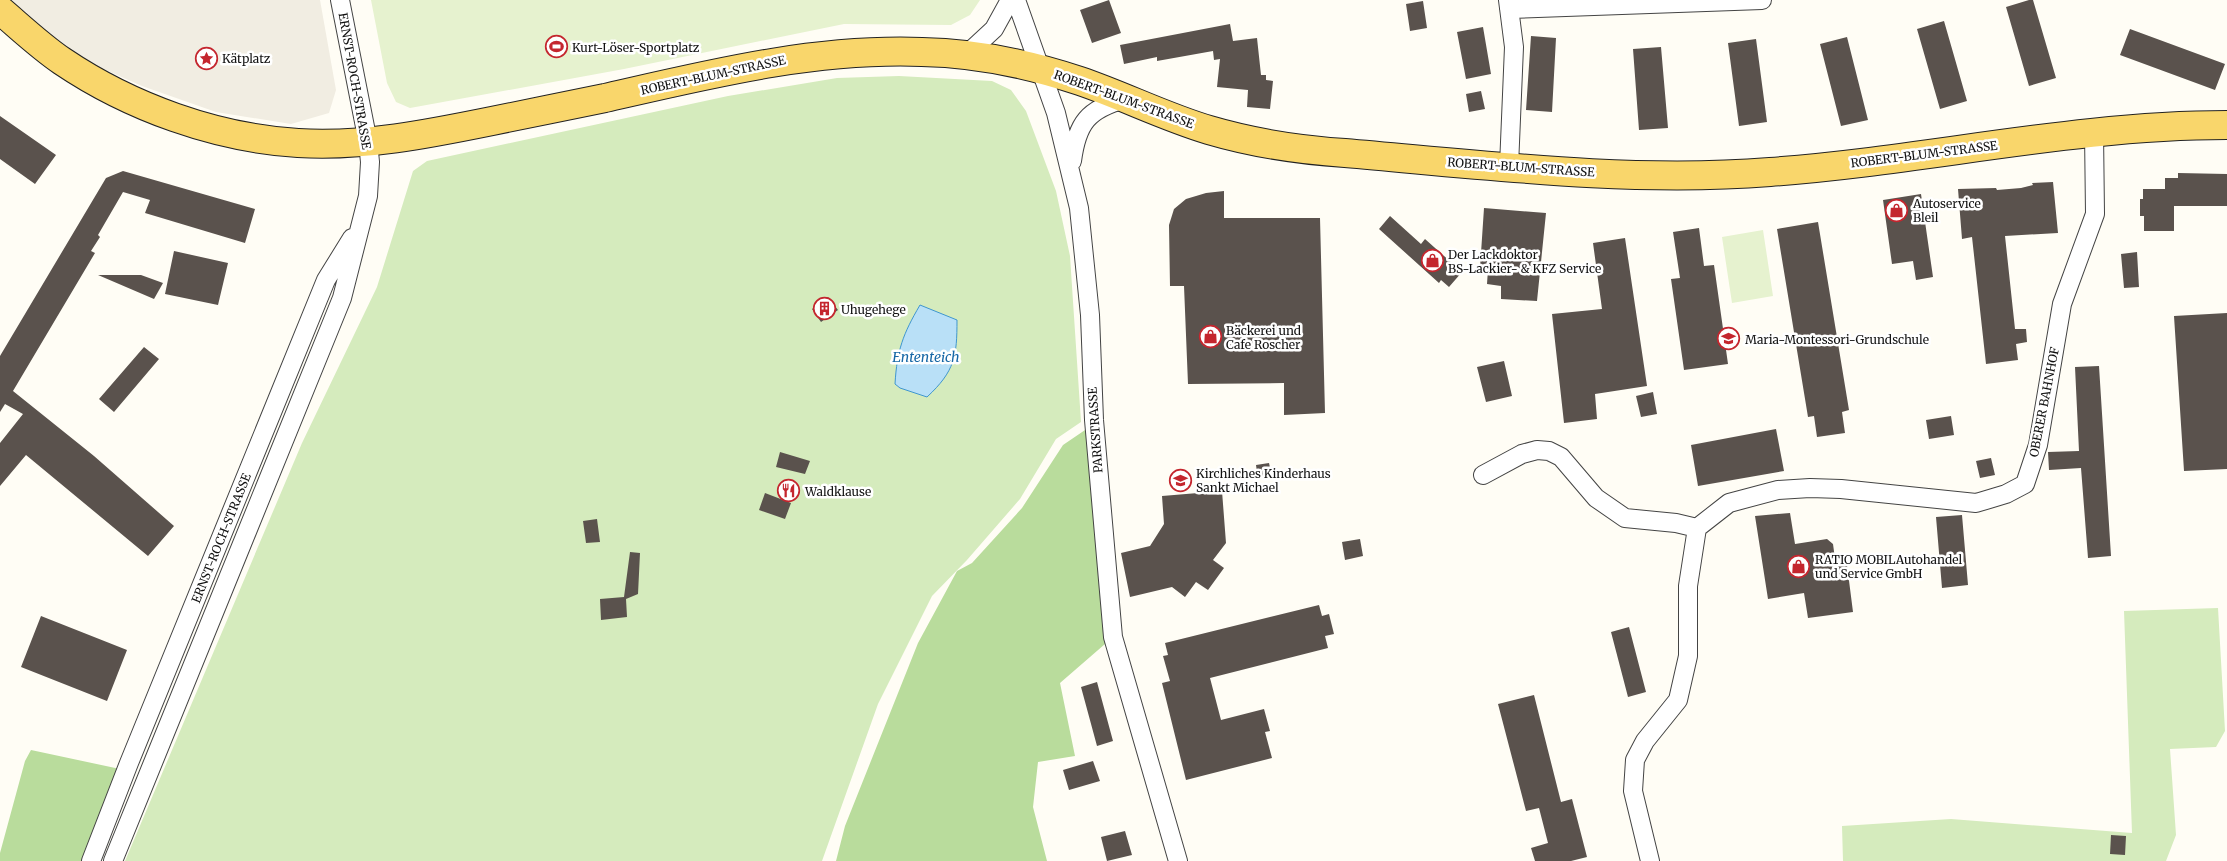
<svg xmlns="http://www.w3.org/2000/svg" width="2227" height="861" font-family="Merriweather,serif">
<rect width="100%" height="100%" fill="#fffdf5"/>
<!-- green -->
<path fill="#d5ebbd" d="M899,76l93,5 19,9 15,21 30,80 14,65 11,166 -25,17 -36,60 -53,61 -35,36 -54,108 -56,157h-697l177,-418 75,-156 36,-116 14,-10 301,-65 109,-18z
M2218,608l7,123 -9,16 -46,2 6,86 -10,26h-323l-1,-35 109,-7 181,14 -8,-222z"/>
<!-- forest -->
<path fill="#b9dc9c" d="M1088,428l17,216 -45,39 15,73 -37,6 -5,45 14,54h-211l9,-35 73,-183 39,-72 15,-8 50,-55 41,-63z
M31,750l89,19 -37,92h-83v-8l25,-92z"/>
<!-- pitch -->
<path fill="#e6f2cf" d="M371,0h609l-10,15 -19,10 -107,-1 -220,45 -214,39 -14,-6 -9,-19z
M1763,230l10,66 -41,7 -10,-66z"/>
<!-- plaza -->
<path fill="#f1ede2" d="M10,0h310l16,90 -7,23 -38,11 -75,-12 -74,-26 -41,-18 -38,-21z"/>
<!-- water -->
<path fill="#b9e0f7" stroke="#3f96cf" d="M920,305l37,15c0,36 -2,51 -30,77l-27,-9 -5,-4c2,-34 8,-50 25,-79z"/>
<!-- building -->
<path fill="#5a524d" d="M1109,0l12,33 -29,10 -12,-33z
M2029,0h4l23,78 -27,8 -23,-79z
M1423,1l4,27 -17,3 -4,-27z
M1944,21l23,80 -27,8 -23,-80z
M1230,24l3,17 24,-3 4,37h5v5l7,1 -3,28 -23,-2 1,-17 -31,-3 3,-28 -6,1 -1,-9 -56,10v-4l-33,7 -4,-19z
M1483,27l8,47 -25,5 -9,-47z
M2130,29l95,35 -10,26 -95,-35z
M1531,36l25,2 -4,74 -26,-2z
M1847,37l21,83 -27,6 -21,-82z
M1756,39l11,83 -28,4 -11,-83z
M1661,47l7,81 -29,2 -6,-81z
M1481,91l4,18 -16,3 -3,-18z
M0,116l56,39 -21,29 -35,-25z
M123,171l132,38 -10,34 -100,-30 5,-13 -27,-8 -25,43 2,2 -9,14 4,2 -82,138 81,65 80,70 -26,30 -122,-101 -26,31v-43l23,-29 -18,-10 -5,8v-56l106,-178z
M2178,173l49,1v32h-53v25h-30v-15h-4v-17h3v-10h22v-11h13z
M2053,182l5,51 -53,3 10,93h11l1,13 -11,2 2,16 -32,4 -14,-127 -10,2 -4,-50 38,-1 1,2 24,-2 12,-3 -1,-2z
M1224,191v27h96l5,195 -41,2v-32l-96,1 -4,-98h-14l-1,-61 5,-16 12,-10 20,-6z
M1921,194l12,83 -17,3 -3,-19 -21,3 -9,-64z
M1484,208l62,5 -9,88 -36,-2v-13l-14,-2 1,-15 -8,-1z
M1390,216l31,28 4,-5 37,33 -13,15 -8,-7 -2,3 -60,-54z
M1818,222l31,188 -7,2 3,21 -28,4 -3,-21 -6,1 -31,-188z
M1699,228l5,38 10,-1 14,99 -44,6 -13,-91 9,-1 -7,-46z
M1625,238l22,148 -52,8 2,25 -33,4 -12,-109 50,-5 -9,-66z
M174,251l54,12 -10,42 -53,-11z
M2137,252l2,35 -15,1 -3,-34z
M98,275h43l22,8 -9,16z
M828,297l10,13 -17,12 -9,-13z
M2227,313v156l-43,2 -10,-155z
M144,347l15,12 -45,53 -15,-13z
M1504,361l8,35 -26,6 -9,-35z
M2099,366l12,190 -23,2 -7,-90 -32,2 -1,-18 31,-1 -4,-84z
M1653,392l4,22 -16,3 -5,-21z
M1951,416l3,19 -25,4 -3,-19z
M1776,429l8,42 -86,15 -7,-41z
M780,452l30,9 -5,13 -29,-7z
M1991,458l4,17 -15,3 -4,-17z
M1269,463l3,14 -14,2 -2,-14z
M1222,491l4,52 -13,17 11,8 -16,22 -12,-8 -11,15 -13,-10 -42,10 -9,-44 29,-7 14,-22 -2,-28z
M765,493l26,10 -6,16 -26,-9z
M1790,513l5,31 32,-5 6,5 3,22 11,-1 6,47 -45,6 -4,-25 -36,6 -13,-83z
M1962,515l6,70 -26,3 -6,-71z
M597,519l3,23 -14,1 -3,-22z
M1360,539l3,17 -18,4 -3,-18z
M630,552l10,1 -2,41 -12,5 1,18 -26,3 -1,-21 24,-2z
M1319,605l3,11 7,-2 5,20 -9,2 3,12 -118,30 11,42 43,-11 6,22 -5,1 7,26 -86,22 -24,-97 8,-2 -7,-25 5,-1 -3,-12z
M41,616l86,34 -20,51 -86,-34z
M1629,627l17,65 -18,5 -17,-65z
M1097,682l16,59 -16,5 -16,-59z
M1534,695l27,107 11,-3 15,58 -16,4h-36l-4,-13 17,-5 -9,-35 -13,3 -28,-107z
M1093,761l7,20 -31,9 -6,-20z
M1125,831l7,24 -25,6 -6,-24z
M2111,835l15,1 -1,19 -15,-1z"/>
<g fill="none" stroke-linecap="round" stroke-linejoin="round">
<defs>
<path id="minor" d="M1016,0l40,113 23,95 11,107 4,105 19,217 65,224
M1508,0l6,47 -5,119
M1509,9l253,-9
M967,54l27,-25 16,-29
M1072,161c5,-38 16,-52 53,-62
M1483,475l39,-21 15,-4 12,1 12,6 35,41 29,20 51,5 21,5
M91,861l38,-98 197,-483 26,-42
M113,861l229,-563 26,-102 2,-34 -2,-20 -28,-142
M1650,861l-17,-70 2,-31 10,-19 33,-41 10,-44v-70l9,-58 32,-25 49,-13 32,-2 31,1 135,14 30,-9 19,-10 13,-39 24,-141 33,-90 -1,-82"/>
<path id="primary" d="M0,10c20,17 40,36 62,51 68,46 154,77 236,82 66,4 130,-9 194,-22 38,-8 75,-15 113,-23 105,-24 209,-50 317,-46 55,1 107,12 158,29 44,15 85,36 129,49 44,13 91,20 136,23 140,12 284,30 425,19 153,-11 303,-47 457,-47"/>
</defs>
<!-- minor casing -->
<use href="#minor" stroke="#444" stroke-width="20"/>
<!-- primary casing -->
<use href="#primary" stroke="#222" stroke-width="30"/>
<!-- minor -->
<use href="#minor" stroke="#fff" stroke-width="18"/>
<!-- primary -->
<use href="#primary" stroke="#f9d66b" stroke-width="28"/>
</g>
<!-- icons -->
<defs>
<symbol id="stadium-ring" viewBox="-11 -11 22 22"><circle r="9.5" fill="#fff" stroke="#c4262e" stroke-width="1.5"/><path d="M0-5a6.5 5 0 1 0 0 10a6.5 5 0 1 0 0-10ZM-3.5-1.8h7v3.6h-7Z" fill="#c4262e"/></symbol>
<symbol id="sight-ring" viewBox="-11 -11 22 22"><circle r="9.5" fill="#fff" stroke="#c4262e" stroke-width="1.5"/><path d="M0-6L1.8-2.2L6-1.7L2.9 1.2L3.7 5.4L0 3.3L-3.7 5.4L-2.9 1.2L-6-1.7L-1.8-2.2Z" fill="#c4262e"/></symbol>
<symbol id="shop-ring" viewBox="-11 -11 22 22"><circle r="9.5" fill="#fff" stroke="#c4262e" stroke-width="1.5"/><path d="M-5-2.5h2.3a2.7 3.5 0 0 1 5.4 0H5L5.5 6h-11ZM-1.5-2.5h3a1.5 2.3 0 0 0-3 0Z" fill="#c4262e"/></symbol>
<symbol id="building-ring" viewBox="-11 -11 22 22"><circle r="9.5" fill="#fff" stroke="#c4262e" stroke-width="1.5"/><path d="M-4-6H4V6H1V3H-1V6H-4ZM-2.5-4.3h1.7v1.8h-1.7ZM.8-4.3h1.7v1.8H.8ZM-2.5-1h1.7V.8h-1.7ZM.8-1h1.7V.8H.8Z" fill="#c4262e"/></symbol>
<symbol id="school-ring" viewBox="-11 -11 22 22"><circle r="9.5" fill="#fff" stroke="#c4262e" stroke-width="1.5"/><path d="M0-5L7-2L0 1L-7-2ZM-4 1L0 2.5L4 1V4Q0 6-4 4Z" fill="#c4262e"/></symbol>
<symbol id="restaurant-ring" viewBox="-11 -11 22 22"><circle r="9.5" fill="#fff" stroke="#c4262e" stroke-width="1.5"/><path d="M-5-6h1v4h1v-4h1v4h1v-4h1v5L-1.5 .5V6h-2V.5L-5-1ZM5-6V6H3V1.5H1.5Q1.5-4 5-6Z" fill="#c4262e"/></symbol>
</defs>
<g fill-rule="evenodd">
<use href="#stadium-ring" x="544" y="34" width="25" height="25"/>
<use href="#sight-ring" x="194" y="46" width="25" height="25"/>
<use href="#shop-ring" x="1884" y="198" width="25" height="25"/>
<use href="#shop-ring" x="1420" y="248" width="25" height="25"/>
<use href="#building-ring" x="812" y="296" width="25" height="25"/>
<use href="#shop-ring" x="1198" y="324" width="25" height="25"/>
<use href="#school-ring" x="1716" y="326" width="25" height="25"/>
<use href="#school-ring" x="1168" y="468" width="25" height="25"/>
<use href="#restaurant-ring" x="776" y="478" width="25" height="25"/>
<use href="#shop-ring" x="1786" y="554" width="25" height="25"/>
</g>
<g text-anchor="middle" dominant-baseline="central" stroke-width="5" stroke-linejoin="round" paint-order="stroke">
<!-- poi labels -->
<g font-size="12" fill="#111" stroke="#fff" text-anchor="start">
<text x="572" y="47">Kurt-Löser-Sportplatz</text>
<text x="222" y="58">Kätplatz</text>
<text x="1913" y="203">Autoservice<tspan x="1913" dy="14">Bleil</tspan></text>
<text x="1448" y="254">Der Lackdoktor<tspan x="1448" dy="14">BS-Lackier- &amp; KFZ Service</tspan></text>
<text x="841" y="309">Uhugehege</text>
<text x="1226" y="330">Bäckerei und<tspan x="1226" dy="14">Cafe Roscher</tspan></text>
<text x="1745" y="339">Maria-Montessori-Grundschule</text>
<text x="1196" y="473">Kirchliches Kinderhaus<tspan x="1196" dy="14">Sankt Michael</tspan></text>
<text x="805" y="491">Waldklause</text>
<text x="1815" y="559">RATIO MOBILAutohandel<tspan x="1815" dy="14">und Service GmbH</tspan></text>
</g>
<!-- street labels -->
<g font-size="12" fill="#111" stroke="#fff">
<text transform="translate(713 75) rotate(-12)">ROBERT-BLUM-STRASSE</text>
<text transform="translate(355 81) rotate(80)">ERNST-ROCH-STRASSE</text>
<text transform="translate(1124 99) rotate(20)">ROBERT-BLUM-STRASSE</text>
<text transform="translate(1924 154) rotate(-7)">ROBERT-BLUM-STRASSE</text>
<text transform="translate(1521 167) rotate(4)">ROBERT-BLUM-STRASSE</text>
<text transform="translate(2044 402) rotate(-79)">OBERER BAHNHOF</text>
<text transform="translate(1095 430) rotate(-94)">PARKSTRASSE</text>
<text transform="translate(221 538) rotate(-68)">ERNST-ROCH-STRASSE</text>
</g>
<!-- water labels -->
<g font-size="14" font-style="italic" fill="#1768a6" stroke="#fff">
<text x="926" y="357">Ententeich</text>
</g>
</g>
</svg>
